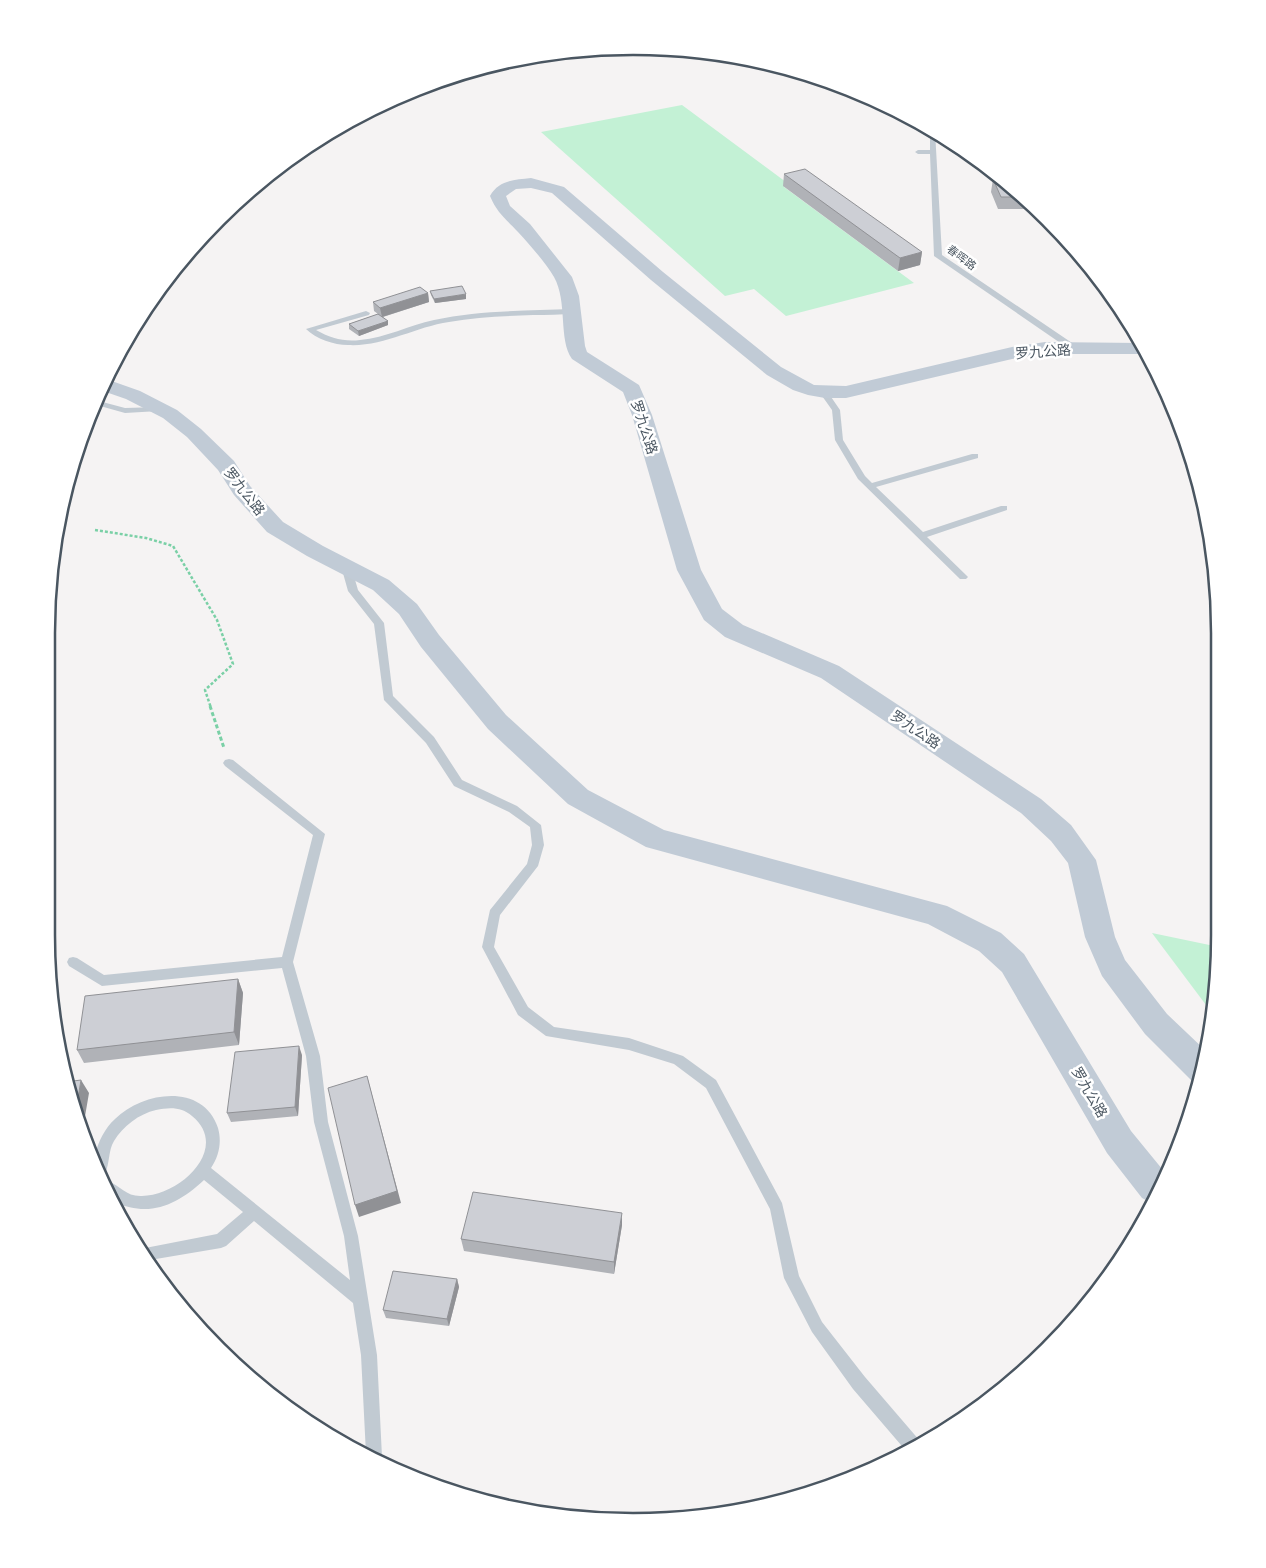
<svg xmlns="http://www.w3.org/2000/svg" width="1266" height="1568" font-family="Commissioner,'Noto Sans SC',sans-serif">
<rect width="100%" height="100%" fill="#f5f3f3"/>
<!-- green -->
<path fill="#c3f1d5" d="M682,105l108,80 -6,2 130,96 -128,33 -32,-27 -29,7 -184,-164z
M1152,933l67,14v26l-7,40z"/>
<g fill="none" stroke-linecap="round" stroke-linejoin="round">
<!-- path-far2 -->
<path stroke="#7ad0a6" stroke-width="2" stroke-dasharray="2 1" stroke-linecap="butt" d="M391,100l85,-29 71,-13"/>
<!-- path-far1 -->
<path stroke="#7ad0a6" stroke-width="2.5" stroke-dasharray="3 2" stroke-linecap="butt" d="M95,530l51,8 27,8 44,74 16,44 -28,26 6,18"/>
<!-- path -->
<path stroke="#7ad0a6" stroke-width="3" stroke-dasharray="4 2.5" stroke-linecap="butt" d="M210,706l14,42"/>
<!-- lane -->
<path fill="#c1cad2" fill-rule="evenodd" d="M930,128l5,3 7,124 136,92v4h-6l-138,-95 -4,-102h-12l-3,-2 3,-2h12z
M572,309l4,2 -1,2c-14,2 -29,2 -42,2 -28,1 -57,2 -84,7 -34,5 -66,25 -101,23 -14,0 -32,-6 -42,-16l60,-18 4,2 -1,2 -53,15c14,8 28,12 44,10 26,-2 49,-15 74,-20 45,-10 92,-9 138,-11z
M821,391h6l13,19 3,30 22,36 7,7 100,-29h6v4l-102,29 47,45 78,-26h6v4l-80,27 39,38 2,2 -2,2h-6l-102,-100 -23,-39 -3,-30 -12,-17z
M95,400l30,8 34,-1 4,2 -4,2 -34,2 -32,-9z
M346,563l5,3 7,24 26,33 9,73 41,41 28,43 55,26 24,19 3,20 -6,21 -38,49 -6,32 34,60 26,20 75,11 54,18 33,24 66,123 17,73 23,46 43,55 55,64v2l-13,9 -54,-63 -41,-57 -28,-54 -14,-69 -64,-121 -32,-24 -45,-14 -83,-14 -28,-21 -36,-68 8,-37 37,-46 5,-19 -2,-18 -21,-15 -55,-26 -28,-43 -42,-43 -10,-76 -26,-33 -7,-25z
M229,759l4,1 92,74 -32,128 27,94 8,66 30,114 19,119 5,102 -1,3 -15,-6 -5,-99 -8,-52 -99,-82 -28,25 -5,2 -71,12 -10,-11 77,-15 26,-22 -39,-32c-27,25 -54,38 -90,22l-8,-20 2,-1c12,5 19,16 34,15 38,0 89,-48 50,-80 -10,-9 -22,-9 -36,-6 -17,4 -33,16 -42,31 -6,10 -4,22 -9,33l-2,1 -8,-20c3,-13 10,-27 20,-36 29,-28 88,-36 103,9 4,14 1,28 -7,40l139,112 -6,-44 -30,-114 -8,-66 -24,-88 -180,18 -33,-20 -2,-4 2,-4 4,-1 4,1 27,17 178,-18 31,-122 -88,-69 -2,-3 2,-3z"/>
<!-- secondary -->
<path fill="#c1cbd6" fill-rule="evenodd" d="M531,178l33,9 99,85 118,95 33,18 32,1 166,-39 33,-5 95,1 7,11h-102l-33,5 -166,39h-21l-17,-3 -15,-5 -26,-15 -116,-95 -99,-87 -21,-5 -15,1 -10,7 4,10 20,18 42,53 7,19 6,50 2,6 52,33 13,30 49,155 21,39 21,16 96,41 202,133 30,26 25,35 19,77 10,23 42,54 39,37 -6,33 -9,-4 -46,-46 -43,-58 -17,-39 -17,-74 -17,-22 -30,-28 -200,-135 -96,-41 -21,-17 -27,-50 -45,-155 -9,-23 -51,-33c-14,-20 -4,-57 -18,-82 -9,-15 -24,-32 -36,-45 -12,-13 -21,-19 -28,-36 9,-16 24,-16 41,-18z
M106,379l34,12 37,19 24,19 33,32 16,25 33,36 40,24 66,34 28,24 22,31 67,80 82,75 76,40 283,76 54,27 23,21 107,177 36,44 -13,29 -12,-6 -35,-45 -105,-181 -23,-21 -51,-27 -282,-77 -78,-43 -80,-75 -67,-82 -22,-33 -26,-24 -66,-34 -40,-24 -33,-37 -16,-25 -31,-33 -24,-19 -37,-19 -26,-9z"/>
</g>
<!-- wall -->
<path fill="#b0b2b7" d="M784,174l138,78 -2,13 -22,6 -115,-85z
M999,177l21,15 16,17h-38l-7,-17 2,-13h7z
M430,291l36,8 -31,4 -4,-8z
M428,293l1,9 -46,15 5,4v4l-29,11 -10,-7v-5l29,-10 -4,-3 -1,-9z
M238,979l5,14 -4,52 -155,18 -7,-13z
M302,1055l-4,61 -67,6 -4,-9z
M622,1225l-8,49 -150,-23 -3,-12z
M457,1279l2,8 -10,39 -63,-8 -3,-8z"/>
<!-- shaded-wall -->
<path fill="#909195" d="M922,252l-2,13 -22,6 2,-13z
M428,293l1,9 -47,15 -2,-9z
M466,294v5l-31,4 -1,-4z
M388,321v4l-29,11 -1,-5z
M87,422h2l1,5 -5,1z
M238,979l5,14 -4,52 -5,-13z
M299,1046l3,9 -4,61 -3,-9z
M367,1076l34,127 -42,14 -4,-12z
M81,1080l8,13 -6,35 -7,-18z
M622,1213v12l-8,49v-12z
M457,1279l2,8 -10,39 -2,-7z"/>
<!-- building -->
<path fill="#cdcfd5" stroke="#909195" d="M805,169l117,83 -22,6 -116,-84z
M993,179h9l18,13 4,5h-23z
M462,286l4,8 -32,5 -4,-8z
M420,287l8,6 -48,15 -7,-6z
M378,314l10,7 -30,10 -9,-7z
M238,979l-4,53 -157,18 8,-54z
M299,1046l-4,61 -68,6 8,-61z
M367,1076l30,115 -42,14 -27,-117z
M81,1080l-5,30 -10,-23v-5z
M473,1192l149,21 -8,49 -153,-23z
M393,1271l64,8 -10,40 -64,-9z"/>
<g text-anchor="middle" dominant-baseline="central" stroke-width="5" stroke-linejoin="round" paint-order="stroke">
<!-- far-street labels -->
<g font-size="11" fill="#4a5661" stroke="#fff">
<text transform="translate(962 257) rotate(37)">春晖路</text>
</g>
<!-- street labels -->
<g font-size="14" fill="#4a5661" stroke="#fff">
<text transform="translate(1043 351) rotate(-4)">罗九公路</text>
<text transform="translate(645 427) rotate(72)">罗九公路</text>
<text transform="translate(245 491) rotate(52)">罗九公路</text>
<text transform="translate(916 729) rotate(34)">罗九公路</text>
<text transform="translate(1090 1092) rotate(60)">罗九公路</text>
</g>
</g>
<!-- crop -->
<path d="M0 0H1266V1568H0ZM633 55H633A578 578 0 0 1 1211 633V935A578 578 0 0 1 633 1513H633A578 578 0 0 1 55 935V633A578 578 0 0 1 633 55Z" fill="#fff" fill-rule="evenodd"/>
<path fill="none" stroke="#4a5661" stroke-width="2.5" d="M633 55H633A578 578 0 0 1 1211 633V935A578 578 0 0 1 633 1513H633A578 578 0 0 1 55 935V633A578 578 0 0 1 633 55Z"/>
</svg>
